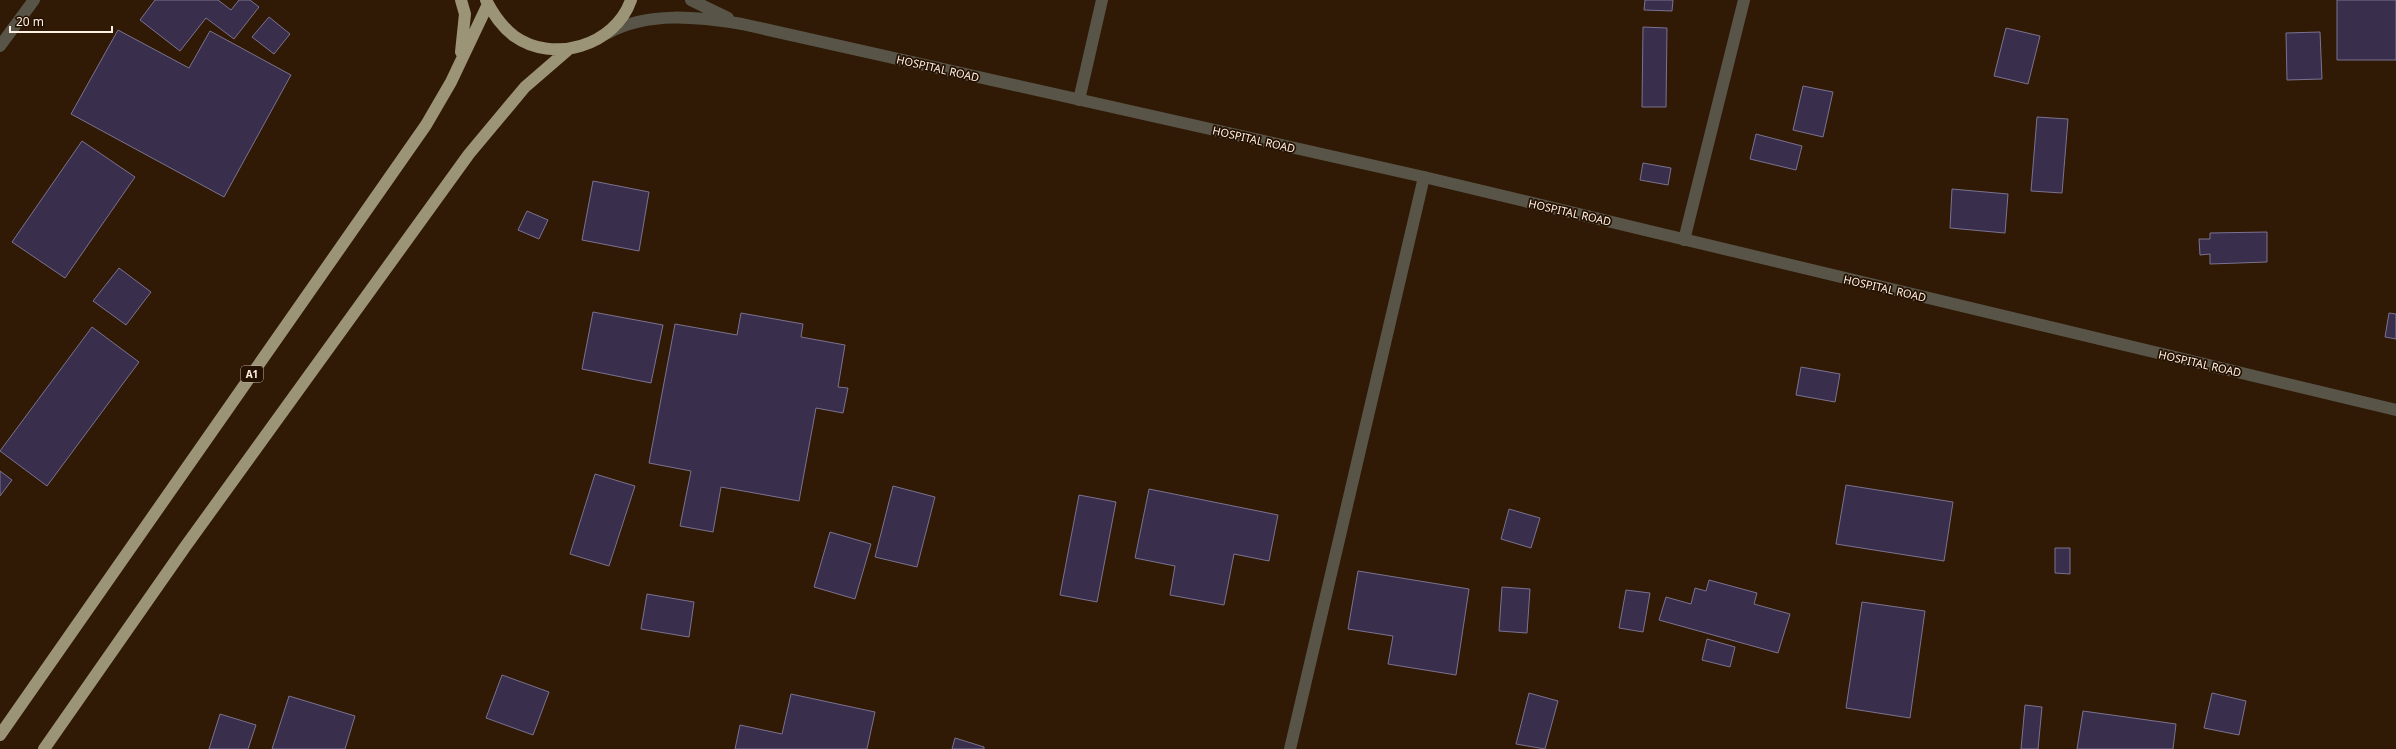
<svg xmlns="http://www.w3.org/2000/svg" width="2396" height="749" font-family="'Noto Sans',sans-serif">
<rect width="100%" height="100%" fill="#301a06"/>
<!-- building -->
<path fill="#392f4d" stroke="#7b728f" d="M155,0h63l13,10 8,-10h11l9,7 -25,32 -28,-21 -26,33 -40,-31z
M1645,0h28l-1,11 -28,-1z
M2337,0h59v60h-59z
M269,17l21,17 -16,20 -22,-17z
M1643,27l24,1 -1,79h-24z
M2006,28l34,8 -12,48 -34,-8z
M118,30l71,38 21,-37 81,44 -67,122 -153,-83z
M2320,32l2,47 -35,1 -1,-47z
M1803,86l30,6 -10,45 -30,-7z
M2037,117l31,2 -6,74 -31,-2z
M1756,134l46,12 -6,24 -46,-11z
M82,141l53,36 -70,101 -53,-36z
M1643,163l28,5 -3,17 -28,-5z
M593,181l56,11 -10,59 -57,-11z
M1952,189l56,5 -3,39 -55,-5z
M527,211l21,9 -9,19 -21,-9z
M2267,232v30l-57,2v-10l-10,1 -1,-16h11v-6z
M119,268l32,24 -25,33 -33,-24z
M593,312l70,13 -12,58 -69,-14z
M741,313l62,11 -2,13 44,8 -7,42 10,1 -5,25 -27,-5 -17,93 -78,-14 -8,45 -33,-6 11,-55 -42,-8 26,-139 62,11z
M2389,313l7,1v25l-11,-2z
M92,327l47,35 -92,124 -47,-35z
M1801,367l39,7 -5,28 -39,-7z
M0,471l12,9 -12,16z
M595,474l40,12 -26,80 -39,-12z
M1846,485l107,17 -9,59 -108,-17z
M893,486l42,11 -18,70 -42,-10z
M1149,489l129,26 -9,46 -35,-7 -10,51 -54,-10 5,-29 -40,-8z
M1079,495l37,7 -19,100 -37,-7z
M1509,509l31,9 -9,30 -30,-9z
M830,532l41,12 -16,55 -41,-12z
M2055,548h15v26l-15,-1z
M1358,571l111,18 -13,86 -68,-11 5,-28 -45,-7z
M1709,580l48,13 -3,11 36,10 -12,39 -119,-33 7,-23 25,7 4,-16 11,3z
M1502,587l28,2 -3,44 -28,-2z
M1626,590l24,3 -7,39 -24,-4z
M647,594l47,8 -5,35 -48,-8z
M1862,602l63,9 -15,107 -64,-10z
M1707,639l28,8 -5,20 -28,-7z
M502,675l47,17 -16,43 -47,-17z
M1529,693l29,8 -13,48 -29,-5z
M2212,693l34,8 -7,34 -35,-7z
M791,694l84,18 -8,37h-132l5,-24 42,9z
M289,696l66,20 -10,33h-73z
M2025,705l17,2 -4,42h-17z
M2083,711l93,13 -3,25h-96z
M220,714l36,11 -8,24h-39z
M955,738l29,9v2h-32z"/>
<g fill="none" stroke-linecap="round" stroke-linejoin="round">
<!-- service -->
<path stroke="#585548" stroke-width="12" d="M1684,240l60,-240"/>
<!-- minor -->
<path stroke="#585548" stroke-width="12" d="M0,46l34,-46
M1079,100l23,-100
M1290,749l134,-572"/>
<!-- tertiary -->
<path stroke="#585548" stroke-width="12" d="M691,0l37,18
M608,33c41,-22 90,-16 134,-9l682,153 972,233"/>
<!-- trunk -->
<path stroke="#9c9476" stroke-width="12" d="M461,0l4,14 -4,38
M486,0c7,14 15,26 28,36 39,28 101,10 117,-36
M0,735l426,-610 25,-43 37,-78
M44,749l141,-202 284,-393 56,-67 44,-38"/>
</g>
<g text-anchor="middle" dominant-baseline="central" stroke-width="3.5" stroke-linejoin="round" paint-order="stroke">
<!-- shield labels -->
<rect fill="#251100" stroke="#beada0" stroke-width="1" x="241" y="366" width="22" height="16" rx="3"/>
<g font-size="10" font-weight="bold" fill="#fff0e4">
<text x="252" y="374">A1</text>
</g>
<!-- street labels -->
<g font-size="11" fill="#fff0e4" stroke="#251100">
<text transform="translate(938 68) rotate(13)">HOSPITAL ROAD</text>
<text transform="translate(1254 139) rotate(13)">HOSPITAL ROAD</text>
<text transform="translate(1570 212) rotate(13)">HOSPITAL ROAD</text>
<text transform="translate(1885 288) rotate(13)">HOSPITAL ROAD</text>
<text transform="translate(2200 363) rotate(13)">HOSPITAL ROAD</text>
</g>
</g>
<!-- scale -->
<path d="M10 26v6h102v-6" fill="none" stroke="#fff0e4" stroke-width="2"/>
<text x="16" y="26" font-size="12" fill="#fff0e4" stroke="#251100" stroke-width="3" paint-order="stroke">20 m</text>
</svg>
